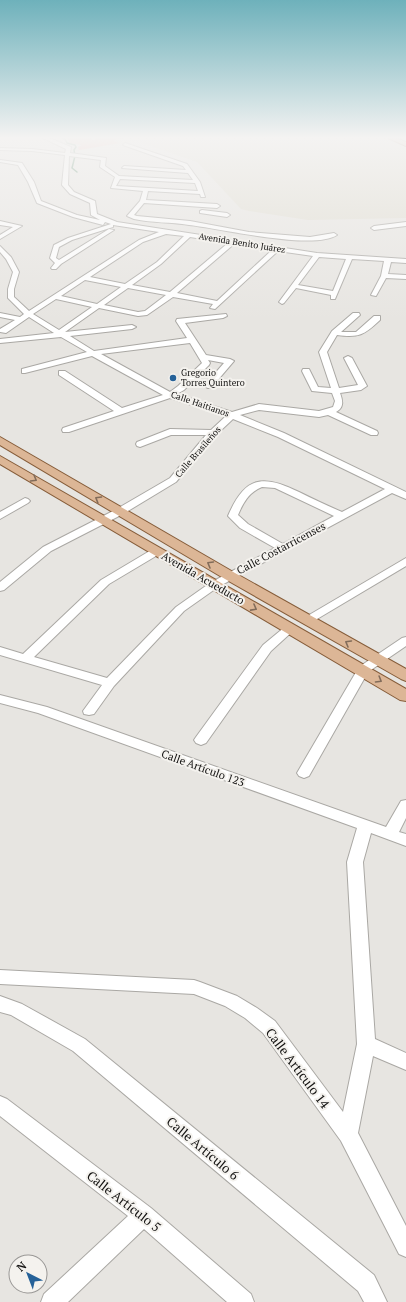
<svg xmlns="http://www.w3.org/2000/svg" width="406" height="1302" font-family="'PT Serif',serif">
<rect width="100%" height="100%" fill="#e7e5e1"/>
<!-- built -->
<path fill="#e0ddd1" d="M67,138h321l18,7v73l-98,2 -59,-9 -8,-2 -44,-47 -61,-21 -60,10 6,-6 -12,-2z"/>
<!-- green -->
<path fill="#f6aea4" d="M67,138h21l5,2 6,-2h22l-8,3 6,2 -40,7 -1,-3 4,-2 -12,-2z"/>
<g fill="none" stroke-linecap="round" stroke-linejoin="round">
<!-- stream -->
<path stroke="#437e59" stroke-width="1.5" d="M62,138l3,1 2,4 8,2 1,2 -2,3 1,6 -3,12 5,4"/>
<defs>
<path id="minor" d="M43,138h6l22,9 -1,6 36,5 -1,8 14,10 74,4 -5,-7 -66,-5 2,-2 62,4 -3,-4 -60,-21 2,-2 62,21 13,18 5,15h-4l-1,-3 -52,-3 -2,9 71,4 3,2 -3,2 -73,-5 -10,12 3,1 53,5 59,11 61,5 24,-4 3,2c-24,16 -118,-7 -148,-10 -18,-3 -37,-2 -55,-6l-7,-3 13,-15 3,-10 -32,-3 4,-11 -15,-10 1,-7 -32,-4 -1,29 6,7 21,9 2,13 20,8 200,31 89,6v4l-15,-1 -3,12 18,1v4l-20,-1 -10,18 -5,-1 10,-19 3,-15 -32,-2 -17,40h-4v-4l-35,-7 -12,15 -2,1 -3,-2 34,-46 -35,-5 -63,58 -5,-1 3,-4 -40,-7 -26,18 -9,1 -39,-8 -34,24 67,-7 4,2 -4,2 -62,7 24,15 93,-13 -11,-17 1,-2 49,-5 1,2 -4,2 -38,5 21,32 24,4 4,2 -23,27h-3l-4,-2 20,-23 -16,-3 2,3 -1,2 -25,25 -7,4 55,18 27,-8 60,7 14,-4 2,-6 -3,-8 -20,-2 -10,-20 1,-2h6l9,18 13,1 -12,-36 13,-21 21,-18h6l1,2 -19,17h15l18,-16h6v4c-16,15 -21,18 -43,15l-10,17 12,36 19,-3 -14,-27 4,-2 4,2 15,28 -6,4 -21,3c3,8 4,15 -4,19l41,19 1,2 -1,2h-6l-43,-20 -9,2 -60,-7 -19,5 44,18 122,59v7l-14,-6 -174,94 -34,24 -70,75 -20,28 -5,1 -5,-1 -1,-3 19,-26 -102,-30v-8l23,7 78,-74 52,-31h8l1,2 -1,2 -52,31 -75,73 73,21 69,-71 34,-24 65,-35 -35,-20 -12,-12c17,-40 35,-42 71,-24 14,7 29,14 43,20l43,-23 -107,-52 -45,-18 -17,16 -40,47 -53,32 -72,37 -47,39 -4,1v-9l43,-35 72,-37 55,-32 36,-43h-35l-31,12 -3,-1 -1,-2 1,-2 33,-13 41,1 15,-14 -56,-18 -101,34h-6l-1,-2 1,-2 51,-17 -55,-36v-4h6l57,37 41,-13 -71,-39 -67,17h-3v-4l65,-17 -26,-15 -61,6v-4l54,-6 -25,-16 -23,16 -6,-1v-3l15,-9 -15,-3v-4l20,4 4,-3 -16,-16v-9l5,-17 -7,-13 -6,-7v-6l11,11 8,15 -5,17v8l15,14 110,-71 20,-8 -46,-7v2l-41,13 -13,7 -3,11 3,2 50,-31 5,1 -53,34 -5,5h-4l-1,-1 4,-5 -5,-5 4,-13 14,-7 43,-14 -6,-2 -2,3 -30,-8 -36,-14 -9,-21 -10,-17 -18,-3v-2l22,3 12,19 7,19 36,14 23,5 -9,-5 -1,-12 -20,-9 -8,-9 3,-30 -33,-4 -32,-1v-2l32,1 33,4 1,-4zM120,179l75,4 3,8 -82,-5zM166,234l18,2 -27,26 -32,22 -35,-7 53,-35zM190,237l38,6 -58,49 -38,-7 29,-21zM234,244l38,6 -55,51 -40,-8zM319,257l27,2 -13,32 -35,-6zM85,280l36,7 -24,17 -36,-8zM128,288l38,7 -21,16 -7,1 -34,-7zM56,299l36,8 -33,23 -26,-16zM190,343l12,20 -24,23 -8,6 -69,-38zM262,487l13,1 59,28 -51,28 -35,-20 -10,-9c5,-12 11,-23 24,-28z
M202,210l25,3 3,2 -3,2 -27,-4v-2z
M0,221l22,5 -22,13v-4l13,-8 -13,-2z
M406,222v4l-32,4 -3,-2 3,-2z
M25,498l3,1 2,2 -2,2 -28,16v-7z
M406,558v8l-94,56h-8l-2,-2 2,-2z
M290,625l4,1 2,2 -2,2 -23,21 -65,92 -5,2 -5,-2 -2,-3 2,-3 67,-92 23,-19z
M406,637v9l-38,26 -59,104 -5,2 -5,-2 -2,-3 62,-106 43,-29z
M0,695l47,12 339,120 15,-26 5,-1v18l-7,14 7,2v12l-35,-13 -8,29 12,177 31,14v17l-33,-14 -15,77 48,93v31l-7,-3 -58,-113 -78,-108 -18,-15 -20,-12 -31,-12 -194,-10v-14l194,10 6,2 37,14 20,12 18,13 68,91 14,-68 -10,-182 10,-34 -319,-115 -38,-10z
M0,996l22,8 63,35 289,236 13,27h-23l-6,-11 -285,-240 -62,-36 -11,-3z
M0,1096l7,3 144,109 100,86 3,8h-27l-83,-73 -76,73h-27l3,-8 84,-78 -128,-100z"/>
<path id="major" d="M388,138h8l10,4v4z
M0,437l235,136 171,96v12l-5,-2 -176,-100 -225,-134z
M0,456l406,233v12l-6,-1 -400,-236z"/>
</defs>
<!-- minor casing -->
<use href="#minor" stroke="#aaa8a4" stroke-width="2"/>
<!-- major casing -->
<use href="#major" stroke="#865d3a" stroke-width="2"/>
<!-- minor -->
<use href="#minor" fill="#fff" fill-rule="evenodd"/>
<!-- major -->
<use href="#major" fill="#dcb696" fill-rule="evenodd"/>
</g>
<!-- one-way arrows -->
<defs><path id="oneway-chevron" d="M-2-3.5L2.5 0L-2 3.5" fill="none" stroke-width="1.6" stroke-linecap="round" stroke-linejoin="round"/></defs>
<g stroke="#826c5a">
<use href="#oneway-chevron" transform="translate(34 479) rotate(30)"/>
<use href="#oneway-chevron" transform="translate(98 499) rotate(-149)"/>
<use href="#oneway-chevron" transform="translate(210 564) rotate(-150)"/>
<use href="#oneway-chevron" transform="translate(254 608) rotate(29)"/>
<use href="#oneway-chevron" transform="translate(348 643) rotate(-150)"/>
<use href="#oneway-chevron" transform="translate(379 680) rotate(31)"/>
</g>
<!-- sky -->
<linearGradient id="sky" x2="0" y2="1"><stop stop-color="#6eb1bb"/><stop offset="0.43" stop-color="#f4f3f2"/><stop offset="1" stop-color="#f4f3f2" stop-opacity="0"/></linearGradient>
<rect width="406" height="320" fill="url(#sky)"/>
<!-- markers -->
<circle fill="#256198" stroke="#f4f2ee" stroke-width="1.5" cx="173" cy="378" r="4"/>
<g text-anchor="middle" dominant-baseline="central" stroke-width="4" stroke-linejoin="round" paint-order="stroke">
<!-- far-street labels -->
<g font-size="9" fill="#131211" stroke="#f4f2ee">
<text transform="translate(242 243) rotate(9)">Avenida Benito Juárez</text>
<text transform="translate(200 404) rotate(19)">Calle Haitianos</text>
<text transform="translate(198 452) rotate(-49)">Calle Brasileños</text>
</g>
<!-- far-poi labels -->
<g font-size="9" fill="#131211" stroke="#f4f2ee" text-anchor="start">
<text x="181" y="373">Gregorio<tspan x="181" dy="10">Torres Quintero</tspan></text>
</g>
<!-- street labels -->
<g font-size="11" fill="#131211" stroke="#f4f2ee">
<text transform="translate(281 548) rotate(-28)">Calle Costarricenses</text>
<text transform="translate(203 578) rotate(30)">Avenida Acueducto</text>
<text transform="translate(203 768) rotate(20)">Calle Artículo 123</text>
</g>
<!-- near-street labels -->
<g font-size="13" fill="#131211" stroke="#f4f2ee">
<text transform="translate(298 1068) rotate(53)">Calle Artículo 14</text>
<text transform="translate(203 1148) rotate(40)">Calle Artículo 6</text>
<text transform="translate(124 1201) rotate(38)">Calle Artículo 5</text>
</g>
</g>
<!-- north arrow -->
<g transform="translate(28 1274) rotate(318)"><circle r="19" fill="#f4f2ee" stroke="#9a9896"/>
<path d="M0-3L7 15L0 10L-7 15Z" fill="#256198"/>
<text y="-6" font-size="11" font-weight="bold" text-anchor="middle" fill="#131211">N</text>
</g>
</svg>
